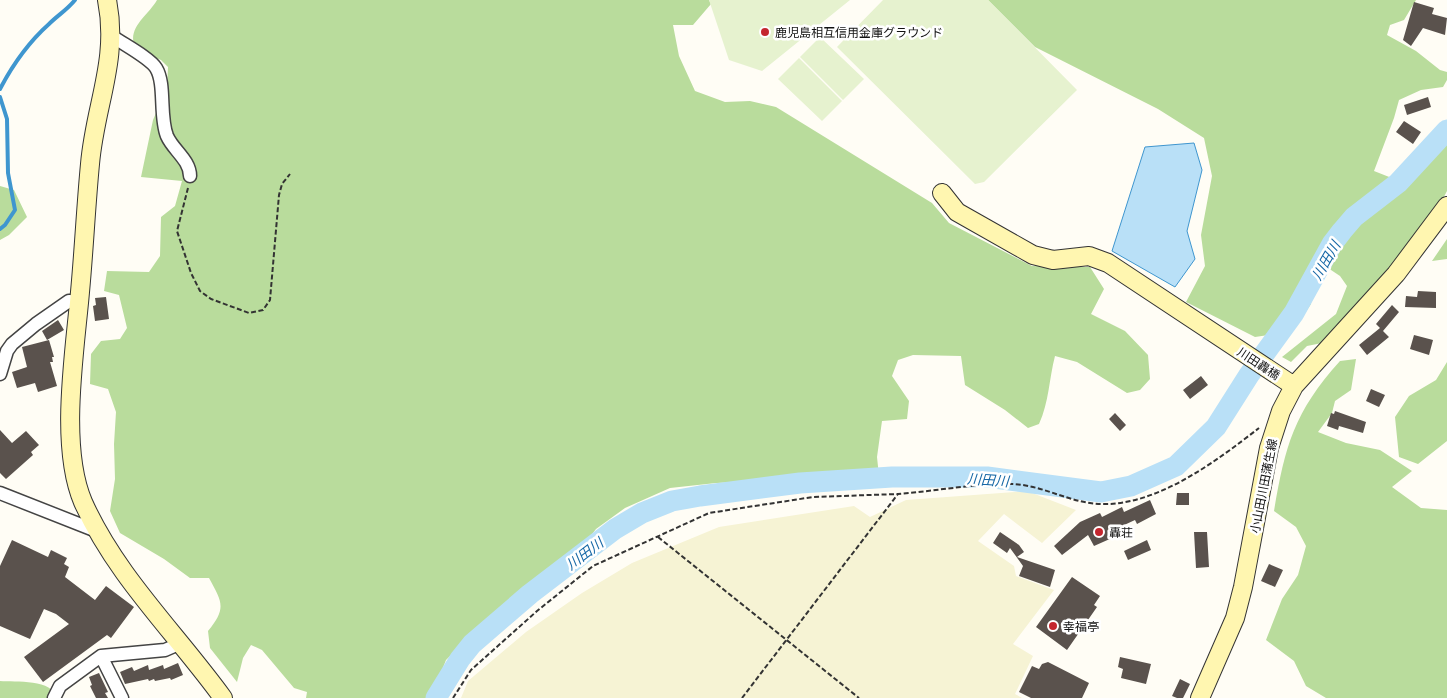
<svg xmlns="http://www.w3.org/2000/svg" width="1447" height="698" font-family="Literata,'Noto Sans JP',serif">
<rect width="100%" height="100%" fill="#fffdf5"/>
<!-- farmland -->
<path fill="#f6f3d4" d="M1027,491l49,19 -34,33 -38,-29 -26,27 36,25 2,10 38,14 -41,54 20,12 -18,38 7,4h-561l7,-17 58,-49 56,-39 50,-30 87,-36 135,-21 16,11 36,-17z"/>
<!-- forest -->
<path fill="#b9dc9c" d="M157,0h552l2,4 -18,21h-20l6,31 16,35 30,11 25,-1 26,6 156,96 17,20 83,43 58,1 14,22 -13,25 34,17 23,24 2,24 -10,11 -13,3 -50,-31 -22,-6c-6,23 -6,46 -16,68l-11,4 -23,-18 -40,-25 -4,-29 -48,-1 -15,5 -6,16 17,25 -2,18 -25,2 -5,36 2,19 -163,7 -46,5 -45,20 -29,21 -43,57 -70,37 -37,37 -15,38h-125l1,-6 -13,-4 -32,-38 -11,-5 -8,13 -6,24 -27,-34 -2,-17c19,-23 14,-29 1,-53h-19l-26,-19 -44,-26 -10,-22 5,-32 -1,-35 2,-32 -8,-23 -18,-5 1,-30 10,-13 19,-2 7,-11 -8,-33 -15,-4 3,-20 42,1 11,-16 1,-39 14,-11 7,-25 -41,-4 12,-57 14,-32 1,-21 -7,-7 -25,-10c-11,-22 12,-34 21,-50z
M988,0h428l-12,20 -14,5 -3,10 29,16 24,19 7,2v8l-4,7 -22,3 -22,10 -5,18 -20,53 33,13 40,-43v50l-10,19 -29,39 -86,94 -15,3 -16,16 -9,-5 54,-43 11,-28 -7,-10 -24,-16 -5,44 -12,18 -10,10 -34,5 -69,-35 19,-36 -4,-31 11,-59 -8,-38 -46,-29 -123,-62z
M0,186l14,4 13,27 -18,18 -9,5z
M1447,239v20l-15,2z
M1356,359l-5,31 -16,11 -3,12 -14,19 28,11 34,7 32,21 -20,16 29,21 26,2v188h-121l-20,-12 -12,-25 -28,-21 16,-41 16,-24 8,-29 -10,-19 -22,-16c11,-65 20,-99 66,-150z
M1447,362v79l-29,23 -19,-7 -4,-40 14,-21 27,-16z
M0,681c15,1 54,-2 56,17h-56z"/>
<!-- pitch -->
<path fill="#e6f2cf" d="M709,0h141l-88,71 -33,-11z
M883,0h105l89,90 -93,92 -9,2 -138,-137z
M820,37l44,42 -21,21 -43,-43z
M799,58l43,43 -20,20 -44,-42z"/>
<!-- water -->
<path fill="#b9e0f7" stroke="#3f96cf" d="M1194,143l8,27 -15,61 8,28 -20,28 -63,-36 33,-104z"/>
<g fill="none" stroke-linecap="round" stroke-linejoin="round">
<!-- stream -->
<path stroke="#3f96cf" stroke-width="4" d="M0,89c12,-23 30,-48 49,-65 9,-9 18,-14 26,-24
M0,97l7,22 1,54 7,37 -10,15 -5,4"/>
<!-- river -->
<path stroke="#b9e0f7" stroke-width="21" d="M436,698l24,-39 12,-15 58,-50 85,-65 27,-16 30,-12 28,-5 100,-13 92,-6h95l114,15 30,-6 45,-20 40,-39 33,-52 45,-62 38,-69 10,-13 12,-14 44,-34 49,-53"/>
</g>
<!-- building -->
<path fill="#5a524d" d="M1414,2l20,6 -2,6 15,4 -2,17 -22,-7 -12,18 -8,-6z
M1428,97l3,10 -24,8 -3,-10z
M1404,121l17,11 -8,12 -17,-12z
M1418,291l18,1v16l-31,-1 1,-11 11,1z
M106,297l3,22 -14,2 -2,-15 3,-1 -1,-7z
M1392,305l7,7 -16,19 6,6 -22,18 -8,-10 21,-17 -4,-4z
M58,320l6,10 -17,10 -5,-9z
M1414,335l19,5 -4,15 -19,-6z
M49,340l5,17h-2l1,5h-3l7,24 -19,6 -3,-9 -18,5 -5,-16 15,-5 -5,-20z
M1201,376l7,9 -18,14 -7,-9z
M1371,389l14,6 -6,12 -13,-6z
M1335,411l31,11 -3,11 -24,-7 -1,4 -11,-4 4,-13 3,1z
M1115,413l11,12 -6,6 -11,-12z
M0,430l12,13 14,-12 13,14 -8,7 2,3 -27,24 -6,-6z
M1177,493h12v12h-13z
M1150,500l6,14 -19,10 -2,-4 -26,12 3,6 -18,8 -6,-11 -26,20 -8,-9 26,-24 20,-9 2,4 20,-10 2,5z
M1000,532l19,13 5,7 -7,5 38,13 -5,17 -31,-11 4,-10 -13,-18 -3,5 -14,-10z
M1194,532h13l2,35 -13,1z
M12,540l36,17 3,-7 16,8 -3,6 5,3 -4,10 30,23 11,-14 28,21 -23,31 -4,-3 -64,47 -19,-25 45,-33 -13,-10 -12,-5 -14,30 -30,-13v-60z
M1147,540l4,10 -23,10 -4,-9z
M1269,564l14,6 -8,17 -14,-6z
M1072,577l28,19 -6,9 3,2 -30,43 -31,-23z
M1120,657l31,7 -5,20 -25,-6 2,-9 -5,-2z
M1048,662l41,21 -7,15h-51l-12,-6 13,-26 7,3 3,-5z
M178,663l5,12 -12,5 -1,-2 -15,3 -1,-2 -5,2 -1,-2 -23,5 -5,-12 12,-5 2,4 14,-6 1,5 14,-5 1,4z
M99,673l9,19 -3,1 3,5h-12l-6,-12 2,-1 -3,-8z
M1180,679l10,5 -7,14h-6l-5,-2z"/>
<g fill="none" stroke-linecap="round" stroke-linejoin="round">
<defs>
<path id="street" d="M112,36c11,8 38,22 44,32 10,16 3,48 11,68 6,14 23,24 23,40
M0,374l7,-23 5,-7 24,-20 33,-23 10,1
M0,493l99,39
M101,656l21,42
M54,698l6,-12 41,-30 64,-6 16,-7"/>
<path id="secondary" d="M107,0c12,60 -12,105 -17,164 -4,42 -6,85 -10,128 -5,59 -21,154 3,210 33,74 93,131 140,196
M942,193l15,19 76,43 20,5 36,-4 19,7 186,123
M1200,698l35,-80 8,-31 26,-139 12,-37 13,-25 102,-112 51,-68"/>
</defs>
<!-- street casing -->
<use href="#street" stroke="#444" stroke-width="15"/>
<!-- secondary casing -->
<use href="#secondary" stroke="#333" stroke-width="20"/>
<!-- path -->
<path stroke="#333" stroke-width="2" stroke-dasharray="5 2.5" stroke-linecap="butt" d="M188,188l-11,43 14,42 9,18 11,8 38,14 14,-3 7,-10 9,-105 3,-11 8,-10
M658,537l201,161
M453,698l18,-28 66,-59 56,-45 116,-53 104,-16 85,-3
M742,698l156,-204c37,-3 74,-10 111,-10 30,0 53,15 81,19 60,9 125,-41 169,-75"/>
<!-- street -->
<use href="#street" stroke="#fff" stroke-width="12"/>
<!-- secondary -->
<use href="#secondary" stroke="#fff6b0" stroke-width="18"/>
</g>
<!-- markers -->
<g fill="#c4262e" stroke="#fff" stroke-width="2">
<circle cx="765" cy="32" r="5"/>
<circle cx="1099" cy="532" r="5"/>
<circle cx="1053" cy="626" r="5"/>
</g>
<g text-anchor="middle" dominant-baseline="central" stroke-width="5" stroke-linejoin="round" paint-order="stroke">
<!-- poi labels -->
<g font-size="12" fill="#111" stroke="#fff" text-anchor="start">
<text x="775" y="32">鹿児島相互信用金庫グラウンド</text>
<text x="1109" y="532">轟荘</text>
<text x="1063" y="626">幸福亭</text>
</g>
<!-- street labels -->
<g font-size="12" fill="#111" stroke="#fff">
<text transform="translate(1259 363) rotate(33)">川田轟橋</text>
<text transform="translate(1263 486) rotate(-79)">小山田川田蒲生線</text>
</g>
<!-- water labels -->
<g font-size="14" font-style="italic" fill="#1768a6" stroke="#fff">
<text transform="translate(1325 260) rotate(-60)">川田川</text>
<text transform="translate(988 479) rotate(4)">川田川</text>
<text transform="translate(584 553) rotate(-37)">川田川</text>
</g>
</g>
</svg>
